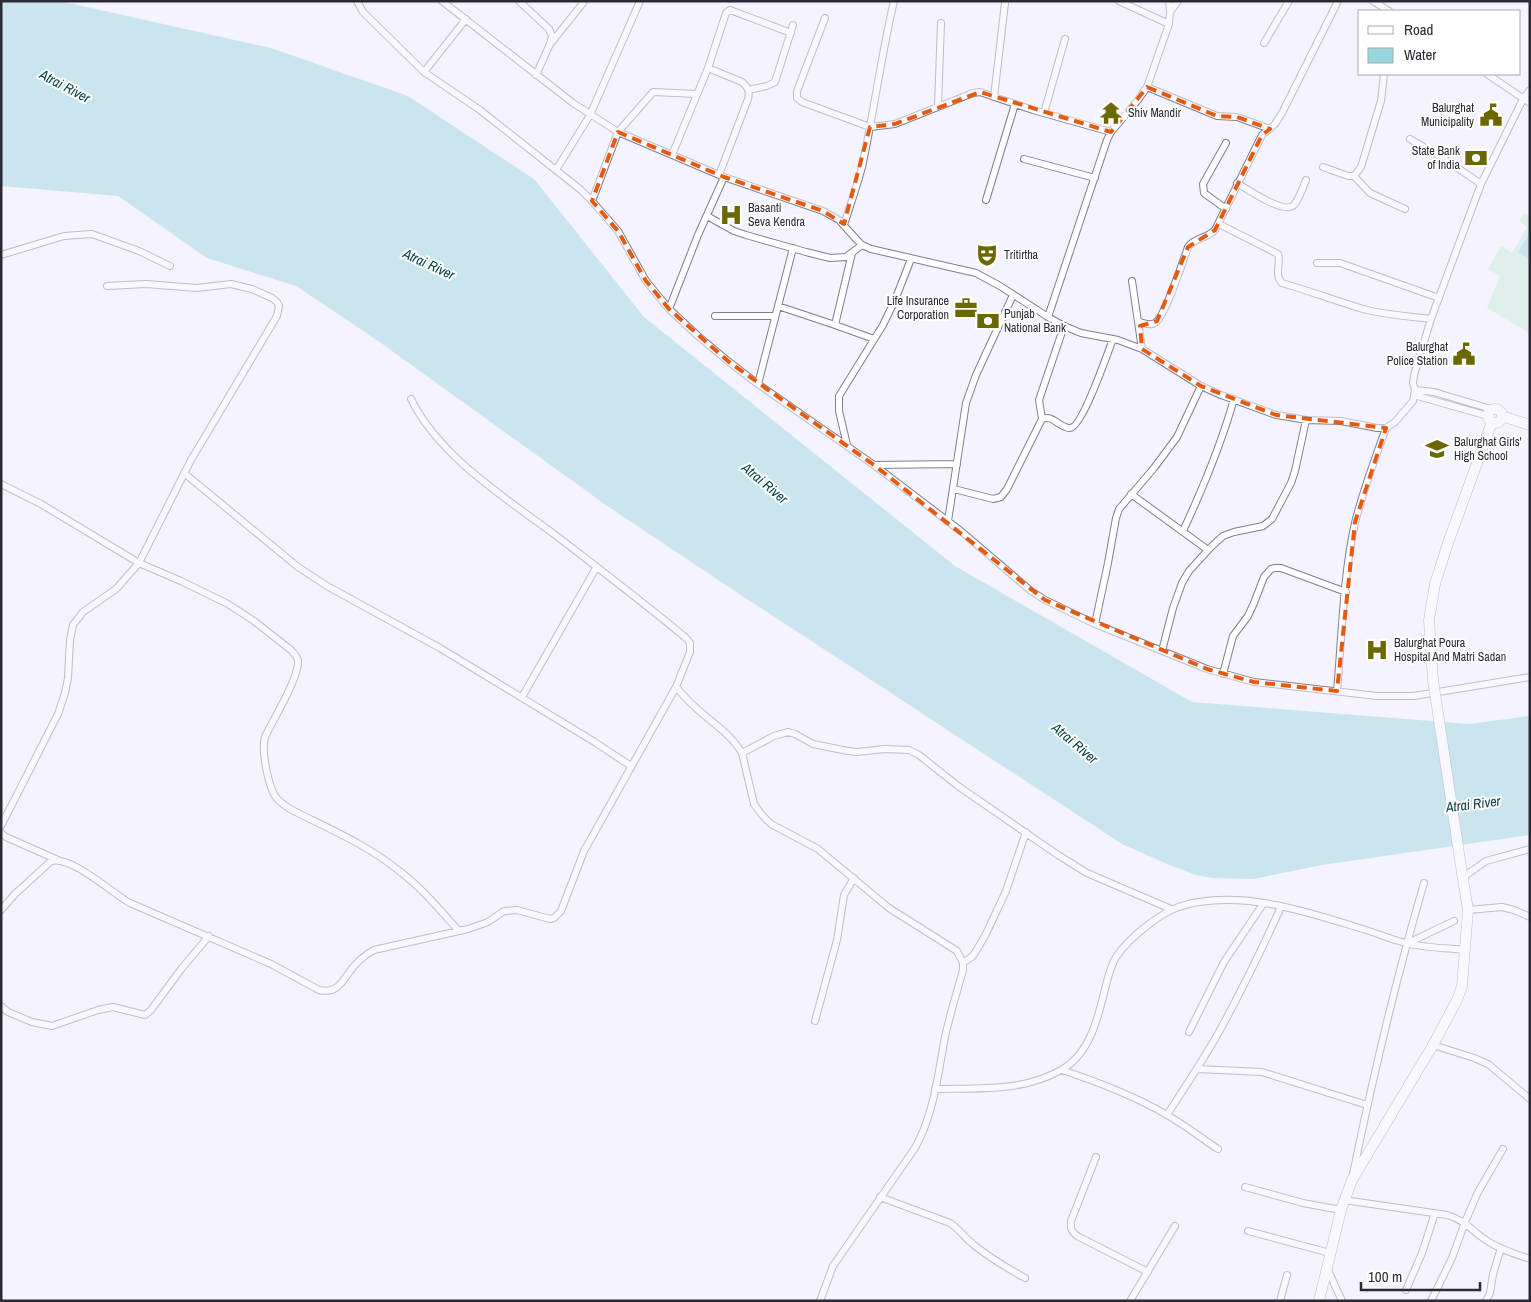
<svg xmlns="http://www.w3.org/2000/svg" width="1531" height="1302" font-family="'Archivo Narrow',sans-serif">
<rect width="100%" height="100%" fill="#f4f3fe"/>
<!-- green -->
<path fill="#c6ead6" d="M1524,213l6,4v116l-43,-25 13,-32 -12,-7 13,-23 11,7 15,-26 -8,-6z"/>
<!-- water -->
<path fill="#98d6e0" d="M1,1h59l211,47 137,48 126,83 110,138 311,249 237,136 277,22 61,-8v119l-208,30 -69,14 -41,-1 -16,-3 -24,-9 -50,-22 -378,-247 -138,-92 -225,-162 -85,-57 -89,-28 -89,-62 -117,-10z
M1530,232v28l-12,-8z"/>
<g fill="none" stroke-linecap="round" stroke-linejoin="round">
<defs>
<path id="street" d="M357,1l6,11 61,60 56,38 101,80 11,11 26,30 28,50 23,28 29,27 31,26 29,22 116,81 88,67 69,59 14,9 50,24 112,45 47,13 123,14h37l116,-19
M442,1l131,102 45,29 106,45 99,34 16,9 17,19 6,6 9,4 105,24 24,13 48,31 16,9 17,7 37,7 24,9 59,37 20,9 55,20 13,2 17,3 35,1 36,7h9l9,-6 18,-21 2,-11 -2,-7 1,-8 17,-56 50,-135 42,-85 7,-9
M519,1l30,28 3,7 -2,8 -14,31
M1119,1l50,23
M1373,1l16,10
M1170,12l8,-11
M825,18l-28,73v7l5,4 68,25 25,-3 78,-31 7,-1 53,18 78,22
M551,43l32,-40
M1264,43l25,-42
M708,68l34,14c6,5 8,9 6,17l-29,76
M424,72l42,-53
M1487,74l43,29
M1147,87l70,29 20,1 33,12
M748,90l19,-4 8,-4 18,-57
M994,97l11,-94
M938,106l3,-83
M1044,113l21,-74
M1410,139l36,21 35,24
M672,155l36,-87 18,-55 4,-3 61,23
M1024,159l71,19
M1323,167l25,9h6l7,-9 20,-66 3,-27
M556,170l34,-55 50,-114
M1354,176l16,17 35,16
M1237,183c10,6 47,32 57,22 5,-6 9,-17 12,-25
M986,200l29,-96
M592,201l26,-69 35,-40 44,2
M1226,209l-22,-16 -1,-9 23,-41
M707,216l27,15 12,4 60,17 24,6 16,-1 16,-12
M1219,224l59,30c3,9 -4,22 4,29 28,8 54,18 81,26 22,6 46,7 68,10
M844,225c6,-19 13,-39 18,-58 12,-55 19,-111 32,-166
M1,255l63,-19 28,-2 47,17 31,15
M1317,263h23l99,35
M1132,281l10,68
M778,306l57,19 39,14
M669,309l29,-74 26,-58
M715,316h60
M1048,317l59,-177 4,-8 27,-32 9,-13 22,-63 1,-12 -1,-11
M1139,322c5,1 12,4 16,1 10,-6 28,-62 33,-76 7,-10 19,-8 27,-17l47,-95 13,-11 7,-11 56,-112
M835,325l17,-72
M758,384l35,-136
M1415,390l19,2 57,17
M1414,395l74,21
M1042,419l-3,-19 25,-74
M847,445l-8,-34v-15l44,-71 12,-25 16,-41
M874,465l83,-1
M184,473l114,94 29,19 113,62 153,93 38,25
M1,484l40,20 98,59 42,18 47,23 26,17 37,29c3,4 6,6 7,10 2,16 -25,60 -33,77 -4,13 3,47 10,59 4,6 9,9 15,13 37,19 76,35 108,61 23,17 41,39 60,60
M954,489l39,10 8,-2 6,-8 35,-70c11,-5 17,9 28,9 12,0 38,-76 43,-89
M1131,494l77,56
M948,521l18,-118 10,-28 37,-80
M1183,531c20,-43 38,-86 51,-132
M1095,624l13,-61 8,-45 3,-9 35,-41 23,-31 24,-51
M1162,651l11,-43 9,-25 7,-12 22,-24 12,-11 11,-4 29,-6 9,-7 19,-36 4,-12 11,-51
M1223,674l10,-38 15,-20 6,-13 10,-26 7,-8 4,-1h6l65,24
M676,687c6,7 12,14 19,20 16,15 36,27 47,46l12,51 8,11 9,9 47,25 71,59 68,43 6,12v7c-6,22 -13,44 -18,67 -7,37 -11,77 -30,111l-82,118 -13,35
M1337,691c5,-55 6,-115 18,-168 8,-33 20,-64 31,-95
M522,697l74,-129
M742,753l32,-17 14,-4 7,2 18,10 35,7 9,1 28,-3 24,1 10,5 39,31 100,69 29,18 84,36
M1,826l57,-112 7,-21 3,-15 2,-38 3,-15 10,-13 33,-23 23,-26 52,-103 86,-144 2,-10 -2,-4 -5,-4 -20,-9 -21,-5 -34,4 -51,-4 -39,2
M1,833l5,4 52,23
M1462,878l24,-17 44,-12
M1,910l14,-16 35,-32c17,-10 63,32 80,41l141,61 48,26c21,5 24,-12 36,-25 6,-7 12,-11 19,-15l94,-21 20,-7 16,-11 13,-1 33,9 4,-1 7,-7 23,-60 92,-164 14,-35v-9l-4,-5c-43,-36 -88,-70 -132,-104 -50,-37 -115,-78 -143,-135
M1468,910l34,-3 12,3 16,7
M1408,943l46,-22
M963,963l10,-7 12,-20 21,-45 20,-59
M1,1006l7,6 24,10 20,4 46,-16 15,-3 32,8 6,-5 31,-42 27,-32
M815,1021l22,-81 7,-45 10,-17
M1189,1032l35,-70 39,-58
M1433,1045l41,13 14,6 42,35
M1197,1069l65,3 105,33
M1062,1070c36,12 73,26 105,45 18,10 34,23 51,34
M935,1089c42,-1 88,3 126,-19 29,-16 37,-52 44,-81 3,-11 5,-22 11,-32 9,-13 20,-23 32,-32 17,-13 30,-20 51,-23 55,-9 115,12 167,28 13,4 26,10 40,13 19,5 40,5 60,7
M1167,1115c18,-28 37,-56 53,-85 22,-40 42,-81 61,-123
M1096,1157l-25,64c-1,8 1,12 8,16l69,35
M1353,1174c20,-98 43,-195 71,-291
M1245,1187l58,16 38,7
M880,1197l70,26c9,6 15,15 24,22 16,13 33,23 51,33
M1344,1200l103,15c20,6 23,15 39,25 13,9 29,14 44,19
M1248,1231l82,22
M1327,1268l15,33
M1406,1290l16,-37 13,-40
M1130,1301l45,-75
M1280,1301l7,-26
M1431,1301l21,-43 13,-36 13,-30 25,-43
M1486,1301l4,-8 3,-19 8,-26"/>
<path id="primary" d="M1488 416a7 7 0 1 1 14 0a7 7 0 1 1-14 0Z
M1502,416l28,9
M1433,680l-4,-60 6,-36 13,-41 44,-121
M1319,1301l22,-91 11,-30 81,-135 24,-45 5,-14 6,-76 -6,-37"/>
</defs>
<!-- street casing -->
<use href="#street" stroke="#817d96" stroke-width="8"/>
<!-- primary casing -->
<use href="#primary" stroke="#817d96" stroke-width="11"/>
<!-- street -->
<use href="#street" stroke="#fff" stroke-width="6"/>
<!-- primary -->
<use href="#primary" stroke="#fff" stroke-width="10"/>
<defs>
<path id="primary-bridge" d="M1433,680l29,193"/>
</defs>
<!-- primary-bridge casing -->
<use href="#primary-bridge" stroke="#817d96" stroke-width="11" stroke-linecap="butt"/>
<!-- primary-bridge -->
<use href="#primary-bridge" stroke="#fff" stroke-width="10"/>
</g>
<!-- marked area -->
<path d="M0 0H1531V1302H0ZM1147,87l70,29 20,1 33,12 -8,6 -47,95 -27,17 -31,74 -17,5 2,23 59,37 75,29 110,13 -31,94 -18,169 -83,-9 -47,-13 -162,-69 -171,-135 -145,-103 -60,-53 -23,-28 -28,-50 -26,-30 26,-69 106,45 99,34 21,13 26,-97 25,-3 85,-32 131,40z" fill="#f4f3fe" fill-opacity=".55" fill-rule="evenodd"/>
<path fill="none" stroke="#e8590c" stroke-width="4" stroke-dasharray="10 6" stroke-linejoin="round" d="M1147,87l70,29 20,1 33,12 -8,6 -47,95 -27,17 -31,74 -17,5 2,23 59,37 75,29 110,13 -31,94 -18,169 -83,-9 -47,-13 -162,-69 -171,-135 -145,-103 -60,-53 -23,-28 -28,-50 -26,-30 26,-69 106,45 99,34 21,13 26,-97 25,-3 85,-32 131,40z"/>
<!-- icons -->
<defs>
<symbol id="temple-bare" viewBox="-9 -9 18 18"><path d="M0-6L5-2H3V0L6.5 2.5H4V6H1.5V3h-3V6H-4V2.5H-6.5L-3 0V-2H-5Z" fill="#6b6802" stroke="#fff" stroke-width="2.5" paint-order="stroke"/></symbol>
<symbol id="civic-bare" viewBox="-9 -9 18 18"><path d="M-.6-6.5H3V-4.5H.6V-3L4-1V1h2V6H-6V1h2V-1L-.6-3ZM-1.2 2.5V6h2.4V2.5Z" fill="#6b6802" stroke="#fff" stroke-width="2.5" paint-order="stroke"/></symbol>
<symbol id="bank-bare" viewBox="-9 -9 18 18"><path d="M-6-4H6V4H-6ZM0-2.3a2.3 2.3 0 1 0 0 4.6a2.3 2.3 0 1 0 0-4.6Z" fill="#6b6802" stroke="#fff" stroke-width="2.5" paint-order="stroke"/></symbol>
<symbol id="hospital-bare" viewBox="-9 -9 18 18"><path d="M-5-5h3v3.5h4V-5h3V5h-3V1.5h-4V5h-3Z" fill="#6b6802" stroke="#fff" stroke-width="2.5" paint-order="stroke"/></symbol>
<symbol id="theatre-bare" viewBox="-9 -9 18 18"><path d="M-5-5.5Q0-4 5-5.5V0Q5 5 0 6Q-5 5-5 0ZM-3.3-2.5H-1v1.5H-3.3ZM1-2.5H3.3v1.5H1ZM-2.8 1Q0 5.5 2.8 1Z" fill="#6b6802" stroke="#fff" stroke-width="2.5" paint-order="stroke"/></symbol>
<symbol id="office-bare" viewBox="-9 -9 18 18"><path d="M-6-3h4V-5.5h4V-3h4V5H-6ZM-1-4.5V-3h2v-1.5ZM-6 0V1H6V0Z" fill="#6b6802" stroke="#fff" stroke-width="2.5" paint-order="stroke"/></symbol>
<symbol id="school-bare" viewBox="-9 -9 18 18"><path d="M0-5L7-2L0 1L-7-2ZM-4 1L0 2.5L4 1V4Q0 6-4 4Z" fill="#6b6802" stroke="#fff" stroke-width="2.5" paint-order="stroke"/></symbol>
</defs>
<g fill-rule="evenodd">
<use href="#temple-bare" x="1095" y="97" width="32" height="32"/>
<use href="#civic-bare" x="1475" y="99" width="32" height="32"/>
<use href="#bank-bare" x="1460" y="142" width="32" height="32"/>
<use href="#hospital-bare" x="715" y="199" width="32" height="32"/>
<use href="#theatre-bare" x="971" y="239" width="32" height="32"/>
<use href="#office-bare" x="950" y="292" width="32" height="32"/>
<use href="#bank-bare" x="972" y="305" width="32" height="32"/>
<use href="#civic-bare" x="1448" y="338" width="32" height="32"/>
<use href="#school-bare" x="1421" y="433" width="32" height="32"/>
<use href="#hospital-bare" x="1361" y="634" width="32" height="32"/>
</g>
<g text-anchor="middle" dominant-baseline="central" stroke-width="4" stroke-linejoin="round" paint-order="stroke">
<!-- poi labels -->
<g font-size="12" fill="#2b2a34" stroke="#fff" text-anchor="start">
<text x="1474" y="108" text-anchor="end">Balurghat<tspan x="1474" dy="14">Municipality</tspan></text>
<text x="1128" y="113">Shiv Mandir</text>
<text x="1460" y="151" text-anchor="end">State Bank<tspan x="1460" dy="14">of India</tspan></text>
<text x="748" y="208">Basanti<tspan x="748" dy="14">Seva Kendra</tspan></text>
<text x="1004" y="255">Tritirtha</text>
<text x="949" y="301" text-anchor="end">Life Insurance<tspan x="949" dy="14">Corporation</tspan></text>
<text x="1004" y="314">Punjab<tspan x="1004" dy="14">National Bank</tspan></text>
<text x="1448" y="347" text-anchor="end">Balurghat<tspan x="1448" dy="14">Police Station</tspan></text>
<text x="1454" y="442">Balurghat Girls'<tspan x="1454" dy="14">High School</tspan></text>
<text x="1394" y="643">Balurghat Poura<tspan x="1394" dy="14">Hospital And Matri Sadan</tspan></text>
</g>
<!-- water labels -->
<g font-size="14" font-style="italic" fill="#08424a" stroke="#fff">
<text transform="translate(65 86) rotate(28)">Atrai River</text>
<text transform="translate(429 264) rotate(25)">Atrai River</text>
<text transform="translate(765 483) rotate(40)">Atrai River</text>
<text transform="translate(1075 743) rotate(40)">Atrai River</text>
<text transform="translate(1473 804) rotate(-7)">Atrai River</text>
</g>
</g>
<!-- border -->
<rect width="1531" height="1302" fill="none" stroke="#2b2a34" stroke-width="5"/>
<!-- legend -->
<rect x="1358" y="10" width="162" height="65" fill="#ffffff" stroke="#aaaaae"/>
<rect x="1368" y="26" width="25" height="8" fill="#ffffff" stroke="#aaaaae"/>
<text x="1404" y="35" font-size="15" fill="#2b2a34">Road</text>
<rect x="1368" y="48" width="25" height="15" fill="#98d6e0" stroke="#aaaaae"/>
<text x="1404" y="60" font-size="15" fill="#2b2a34">Water</text>
<!-- scale -->
<path d="M1361 1282v8h119v-8" fill="none" stroke="#2b2a34" stroke-width="2.5"/>
<text x="1368" y="1282" font-size="15" fill="#2b2a34" stroke="#ffffff" stroke-width="4" paint-order="stroke">100 m</text>
</svg>
